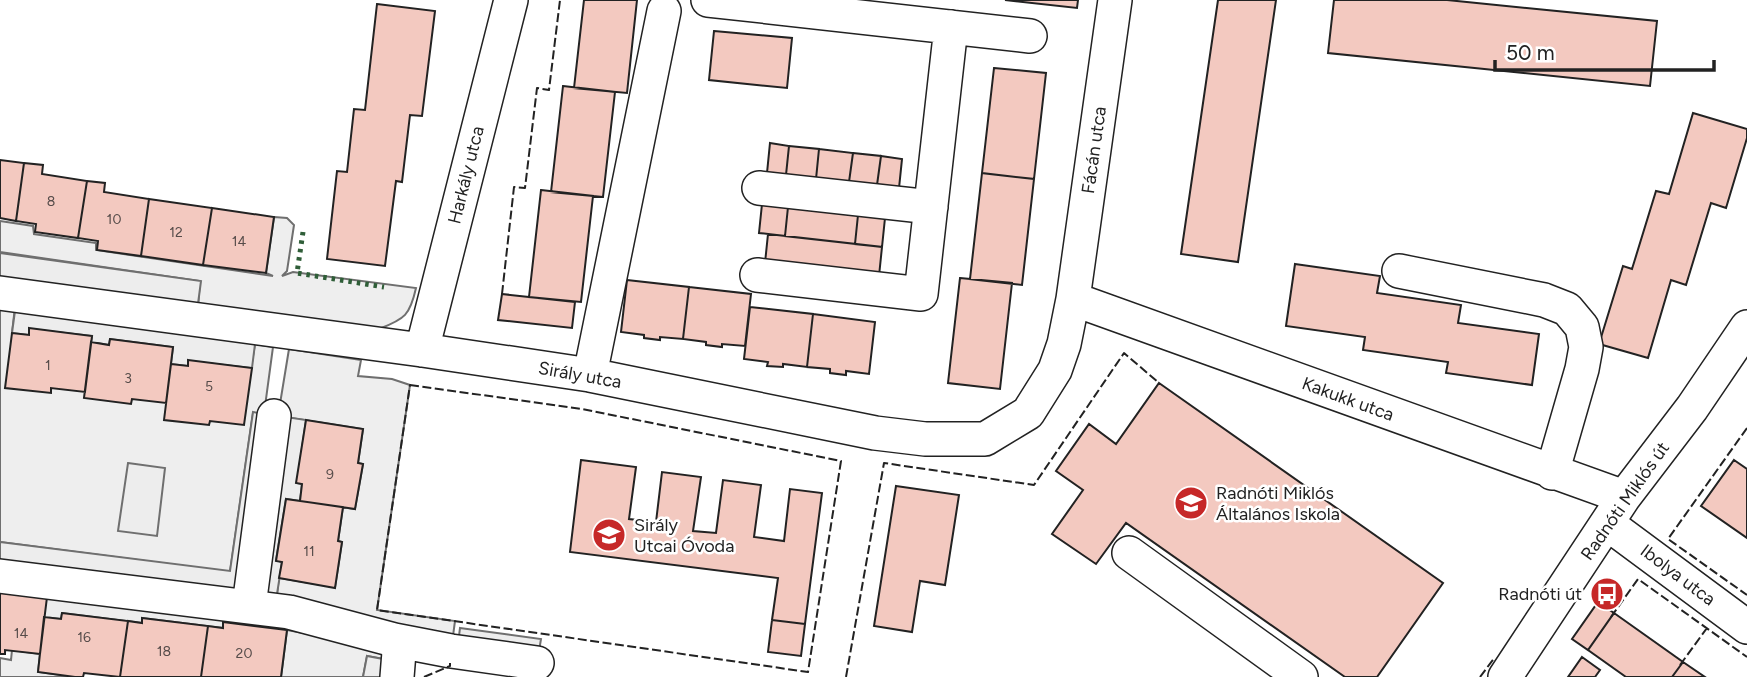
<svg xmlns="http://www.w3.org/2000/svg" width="1747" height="677" font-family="Figtree,sans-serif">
<rect width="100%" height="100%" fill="#fff"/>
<!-- green -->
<path fill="#eee" stroke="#6f6f6f" stroke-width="2" d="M274,217l13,1 7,7 -7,46 -5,5 11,-4 123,16c-6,27 -11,31 -37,41l-181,-23 2,-25 -200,-29v-31l33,5 1,8 62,9v7l177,26 -7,-3z
M0,305l15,2 -3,26 239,35 4,-24 18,3 -9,67 -11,-1 -23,159 -230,-30z
M289,349l72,11 -3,16 34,3 18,6 -33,225 78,11 -2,15 -45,-6 -131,-36 2,-16 56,9 7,-45 -4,-1 5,-34 12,2 8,-45 -5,-1 5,-34 -85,-13z
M287,630l92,17 10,13 -22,-4 -4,21h-82z
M12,650l28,4 -2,18 37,5h-75v-19l11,2z"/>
<!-- parking -->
<path fill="#ededed" stroke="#6f6f6f" stroke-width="2" d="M0,253l201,28 -5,38 61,9 -5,40 -64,-7v5l-17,-2 2,-17 -63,-8 -1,6 -18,-3 1,-6 -63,-7v6l-17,-2 5,-37 -17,-3z
M253,412l53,8 -9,63 5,1 -2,17 -14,-2 -10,61 6,2 -5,32 12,18 -2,18 -63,-8 -1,6 -80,-10 -1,5 -80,-10 -1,6 -17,-2 -44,-26v-49l230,29z
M128,463l37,5 -8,68 -39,-5z
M460,628l81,11 -4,24 -80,-11z
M367,656l32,6 -2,15h-34z"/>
<!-- building -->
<path fill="#f3c9c0" stroke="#222" stroke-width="2" d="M584,0h53l-10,93 -53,-5z
M1005,0h73l-1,8z
M1218,0h58l-38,262 -57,-8z
M1334,0h113l210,21 -7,65 -322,-33z
M377,4l58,7 -13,105 -12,-1 -8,67 -6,-1 -11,85 -58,-7 10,-88 10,1 7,-63 11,1z
M714,31l78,7 -5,50 -78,-8z
M994,68l52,5 -12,106 -52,-6z
M563,86l52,6 -12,105 -52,-5z
M1693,113l54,16v9l-21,70 -15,-5 -25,82 -15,-5 -23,78 -49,-14 24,-78 9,3 24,-78 13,3z
M770,143l19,3 -3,29 -19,-2z
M789,146l30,3 -3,30 -30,-4z
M819,149l34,4 -4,29 -33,-3z
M853,153l28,3 -4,29 -28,-3z
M881,156l21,3 -3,29 -22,-3z
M0,160l24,3 -8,58 -16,-3z
M24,163l19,2 -1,9 45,7 -9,57 -43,-6 1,-8 -20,-3z
M982,173l52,6 -12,106 -52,-6z
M87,181l18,2 -1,9 45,7 -8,57 -44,-6 1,-9 -20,-3z
M541,190l52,6 -12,106 -52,-5z
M149,199l63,9 -9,57 -62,-9z
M762,204l26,3 -3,29 -26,-3z
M788,207l70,8 -3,29 -70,-8z
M212,208l62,9 -8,56 -63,-8z
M858,215l27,3 -3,29 -27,-3z
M768,234l114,13 -3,29 -114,-13z
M1295,264l85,12 -3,17 84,12 -3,18 81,11 -7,51 -86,-12 2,-11 -85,-12 2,-13 -79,-11z
M960,278l52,5 -12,106 -52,-6z
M627,280l62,7 -6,52 -23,-2v3l-16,-2v-3l-23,-3z
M689,287l62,7 -6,52 -23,-2v3l-16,-2v-3l-23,-3z
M502,294l73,8 -3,26 -74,-8z
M750,307l63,7 -6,53 -24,-3v3l-16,-1 1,-4 -24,-3z
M813,314l62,8 -6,52 -23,-3v4l-16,-2v-4l-23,-2z
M29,328l63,8 -7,56 -34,-4v5l-46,-5 7,-55 17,2z
M110,339l63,8 -7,56 -34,-4 -1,5 -47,-6 7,-56 18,3z
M188,360l64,8 -8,57 -34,-4 -1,4 -45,-5 7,-56 17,2z
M1159,383l284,200 -66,94h-32l-219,-154 -30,41 -44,-30 31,-44 -27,-19 33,-47 27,20z
M306,420l57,9 -5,34 5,1 -8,45 -55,-8 2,-17 -6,-1z
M581,460l55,7 -7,52 27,3 6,-50 39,5 -8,54 23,2 7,-53 38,5 -7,52 30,4 6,-52 32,4 -17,131 -33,-4 6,-42 -208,-26z
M1734,460l13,9v69l-46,-32z
M896,486l63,9 -14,90 -25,-4 -8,51 -38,-6z
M286,499l57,8 -5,34 4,1 -7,46 -56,-10 3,-16 -6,-1z
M0,591l47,6 -7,57 -35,-4v4h-5z
M1598,602l16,11 -26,37 -16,-11z
M62,613l66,8 -8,56 -36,-4 -1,4h-8l-37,-5 6,-55 17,2z
M1614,613l69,49 -11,15h-46l-38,-27z
M142,618l66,8 -7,51h-81l8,-56 14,2z
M772,620l33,4 -4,32 -33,-4z
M223,622l64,8 -6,47h-80l7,-51 15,2z
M1582,657l18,13 -5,7h-27z
M1683,662l22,15h-33z"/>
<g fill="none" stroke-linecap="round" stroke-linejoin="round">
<defs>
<path id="minor" d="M708,0l322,36
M759,188l172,19
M1399,271l145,29 23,9 15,18 4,20 -4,22 -30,104
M757,275l164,19 30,-267
M0,293l422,57 168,25 285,58 50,6h60l43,-26 27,-43 9,-26 9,-45 42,-299
M1073,299l551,198
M422,350l89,-350
M590,375l74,-364
M1608,524l139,103
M1129,553l172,124
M0,576l289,36 105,28 57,11 86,12
M249,606l25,-190
M394,640l5,12 -2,25
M1505,677l119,-180 68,-89 55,-81"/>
</defs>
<!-- minor casing -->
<use href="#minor" stroke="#222" stroke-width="36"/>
<!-- minor -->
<use href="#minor" stroke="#fff" stroke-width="33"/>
<!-- hedge -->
<path stroke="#2f5e38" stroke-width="5" stroke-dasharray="3.5 5" stroke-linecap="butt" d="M303,232l-6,41 87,14"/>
<!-- fence -->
<path stroke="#222" stroke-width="2" stroke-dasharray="9 3.5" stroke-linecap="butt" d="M502,294l12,-107 11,1 12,-100 12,2 11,-90
M410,385l172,24 259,52 -33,211 -431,-62z
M1747,428l-79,111 79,56
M1611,617l27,-38 109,78
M1680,665l27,-37
M424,677l26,-11v-3
M846,677l38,-214 150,22 90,-132 35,30
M1480,677l15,-20"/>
</g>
<!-- icons -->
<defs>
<symbol id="school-disc" viewBox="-11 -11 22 22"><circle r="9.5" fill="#c62828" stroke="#fff"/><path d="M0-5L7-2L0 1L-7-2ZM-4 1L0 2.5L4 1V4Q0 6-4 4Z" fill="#fff"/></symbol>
<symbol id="bus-disc" viewBox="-11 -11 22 22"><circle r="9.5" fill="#c62828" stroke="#fff"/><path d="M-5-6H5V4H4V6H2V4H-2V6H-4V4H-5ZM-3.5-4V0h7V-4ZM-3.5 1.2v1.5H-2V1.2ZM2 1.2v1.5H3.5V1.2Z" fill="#fff"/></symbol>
</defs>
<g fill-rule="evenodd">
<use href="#school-disc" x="1172" y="484" width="38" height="38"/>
<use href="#school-disc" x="590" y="516" width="38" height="38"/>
<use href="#bus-disc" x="1588" y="575" width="38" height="38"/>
</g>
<g text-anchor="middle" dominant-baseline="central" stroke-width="5" stroke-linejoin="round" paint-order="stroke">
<!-- number labels -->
<g font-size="14" fill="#564c4a">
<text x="51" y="201">8</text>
<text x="114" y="219">10</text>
<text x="176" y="232">12</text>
<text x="239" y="241">14</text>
<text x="48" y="365">1</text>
<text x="128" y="378">3</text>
<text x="209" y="386">5</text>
<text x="330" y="474">9</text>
<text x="309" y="551">11</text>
<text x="21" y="633">14</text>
<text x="84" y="637">16</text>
<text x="164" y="651">18</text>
<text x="244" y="653">20</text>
</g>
<!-- street labels -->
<g font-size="18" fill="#222" stroke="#fff">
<text transform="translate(1094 150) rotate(-82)">Fácán utca</text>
<text transform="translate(466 175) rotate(-76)">Harkály utca</text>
<text transform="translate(580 375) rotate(10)">Sirály utca</text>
<text transform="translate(1348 399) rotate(20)">Kakukk utca</text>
<text transform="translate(1625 501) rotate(-55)">Radnóti Miklós út</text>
<text transform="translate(1678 575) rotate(37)">Ibolya utca</text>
</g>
<!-- poi labels -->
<g font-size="18" fill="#222" stroke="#fff" text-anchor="start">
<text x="1216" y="493">Radnóti Miklós<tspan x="1216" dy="21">Általános Iskola</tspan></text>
<text x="634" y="525">Sirály<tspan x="634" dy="21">Utcai Óvoda</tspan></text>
<text x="1582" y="594" text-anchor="end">Radnóti út</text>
</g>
</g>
<!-- scale -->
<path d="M1495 60v10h219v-10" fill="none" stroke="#222222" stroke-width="3.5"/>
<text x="1506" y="60" font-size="21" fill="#222222" stroke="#ffffff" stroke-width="5" paint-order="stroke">50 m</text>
</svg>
